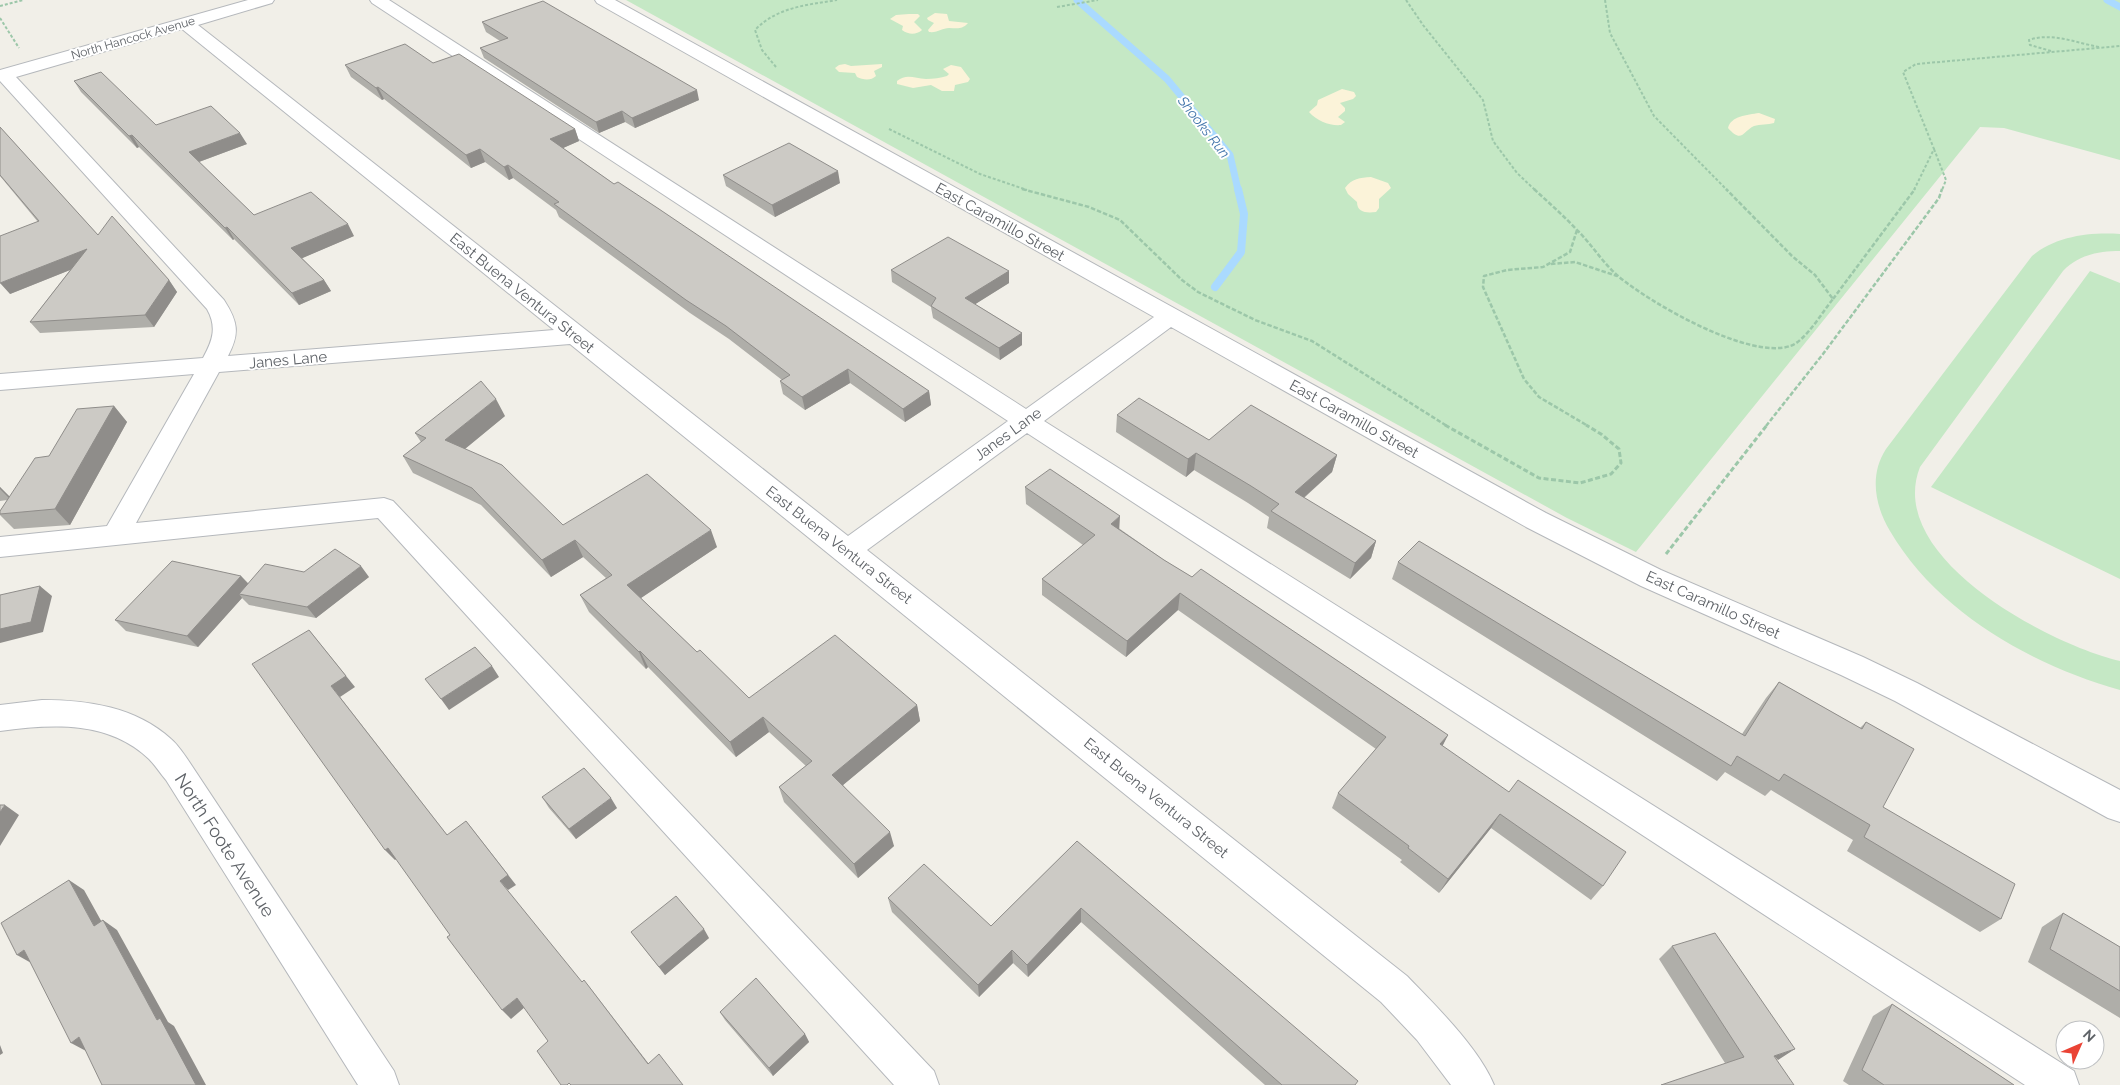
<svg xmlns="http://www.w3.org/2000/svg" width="2120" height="1085" font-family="Raleway,sans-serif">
<rect width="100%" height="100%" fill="#f1efe8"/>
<!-- green -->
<path fill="#c5e8c5" d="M626,0h1494v160l-116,-32 -24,-1 -344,425 -69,-34z
M2120,234v17c-21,0 -42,4 -57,20l-143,196c-36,91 131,178 200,194v29c-88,-25 -182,-77 -230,-159 -15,-25 -21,-56 -4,-82l146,-193c24,-20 58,-24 88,-22z
M2090,271l30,12v296l-189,-92z"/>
<!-- sand -->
<path fill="#fbf3d9" d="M935,13l12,1 2,7 19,2c-6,7 -11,5 -19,5 -7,0 -11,5 -20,4l-1,-2 6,-7 -6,-3 -1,-2z
M909,14h9l2,2 -6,6 8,8c-6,5 -13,5 -20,0l1,-4 -13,-7 6,-4z
M845,64l6,2 31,-2v3l-8,4 2,5c-5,5 -13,4 -19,1l-2,-4 -16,-1 -4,-4 4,-3z
M951,65l10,2 9,12 -2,3 -13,3 -1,6h-12l-11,-6 -18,3 -16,-4v-3c10,-8 18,-2 29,-2 7,0 15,-1 21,-3l2,-2 -6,-5z
M1342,89l12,3 2,4 -3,3 -13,4 5,5v3l-7,6 7,5 -4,3c-11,1 -24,-4 -32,-13l8,-7 1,-5z
M1759,113l16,6 -1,4c-6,2 -14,1 -20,3 -11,5 -12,18 -26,2 3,-12 19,-13 31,-15z
M1371,177l17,6 3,5 -12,11v9l-3,4c-9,1 -19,1 -19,-10l-9,-8 -3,-6c7,-10 15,-10 26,-11z"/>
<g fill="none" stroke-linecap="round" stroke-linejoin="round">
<!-- stream-far1 -->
<path stroke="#aadaff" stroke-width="7" d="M1077,0l90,79 63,76 8,35
M2107,0l13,7"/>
<!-- stream -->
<path stroke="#aadaff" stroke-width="8" d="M1215,287l26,-35 3,-38 -6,-25"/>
<defs>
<path id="minor" d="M248,0h26l-2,3 -74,22 650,511 160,-115 -636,-418 -2,-3h19l637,409 128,-92 -557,-314 -2,-3h20l931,513 115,57 202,87 54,26 203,107v32l-12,-4 -213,-117 -54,-26 -200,-89 -115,-59 -355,-200 -127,94 1030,650 5,14h-54l-998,-652 -160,117 540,426c28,29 72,72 87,109h-43l-34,-45 -36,-38 -811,-658 -351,28 -83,151 248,-25 9,3 541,570 5,14h-45l-516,-567 -378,39v-20l107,-11 87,-152 -194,16v-16l203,-16c10,-18 14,-31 4,-49l-207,-228v-11zM182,29l372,301 -326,26c12,-23 10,-34 -4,-56l-208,-223z
M42,700c46,0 94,7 129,39 7,6 12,14 17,21l206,311 5,14h-41l-192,-305c-6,-7 -11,-15 -17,-21 -41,-39 -97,-35 -149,-28v-26z"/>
</defs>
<!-- minor casing -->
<use href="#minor" stroke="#b5b8bc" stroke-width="2"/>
<!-- path-far2 -->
<path stroke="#9cc7a9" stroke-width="2" stroke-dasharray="3 2" stroke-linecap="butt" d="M1406,0l17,25 60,75 10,41 24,32 18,17
M1605,0l5,33 44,83 73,74
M0,6l23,-6
M1057,7l41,-7
M0,18l19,30
M2051,51l-21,-6 -1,-5c22,-8 48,3 70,7
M776,67l-14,-17 -7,-20c22,-23 52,-25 82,-30
M889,129l91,45 47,16
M1934,149l12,31 -4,10
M1914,190l20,-41 -31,-77 13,-8 204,-18"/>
<!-- path-far1 -->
<path stroke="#9cc7a9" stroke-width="2.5" stroke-dasharray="4.5 2" stroke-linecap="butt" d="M1022,189l67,18 31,13 62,60 16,12 57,28 57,21 135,85
M1534,189c15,14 30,27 44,42 14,14 25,32 40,45 32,27 131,84 172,70 15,-4 33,-35 43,-47l-18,-24 -23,-19 -66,-67
M1577,230l-7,22 -27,15 -36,3 -23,6 -1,11 41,92 15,18 49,29
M1551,264l24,-2 42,14
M1833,299l82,-110
M1766,426l57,-72 116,-156 3,-9"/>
<!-- path -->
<path stroke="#9cc7a9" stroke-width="3" stroke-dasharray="5 2.5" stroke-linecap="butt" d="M1445,425l94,53 41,5 31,-9 10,-11 -2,-14 -18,-15 -15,-9
M1666,554l101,-129"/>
<!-- minor -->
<use href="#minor" fill="#fff" fill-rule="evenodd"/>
</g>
<!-- wall -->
<path fill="#afaea9" d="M482,22l217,78 -64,28 -10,-6 -26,11 -115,-75 -4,-10 20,-7 -14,-9z
M433,63l142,66 4,12 -16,7 51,36 315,207 2,14 -26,17 -55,-39 -45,27 -22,-16 -3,-13 2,-1 -53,-41 -39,-26 -131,-96 -3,-7 -43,-32 -4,2 -24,-18 -14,6 -87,-69 -2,1 -31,-23 -6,-12z
M74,81l82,44 91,19 -48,18 55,53 100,21 -52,22 22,22 7,11 -32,14 -65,-66 -1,1 -94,-93 -2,1 -56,-56z
M0,127l98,108 71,45 8,12 -23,35 -114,6 -10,-11 40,-52 -60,24 28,-72 -38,-46z
M723,175l117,8 -65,34 -49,-31z
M891,270l118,1v12l-34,21 47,29v12l-22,15 -67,-42 -2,-11 -39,-25z
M114,406l13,16 -57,103 -56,4 -14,-14v-4l7,-11 -7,1v-14l10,10 39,-41z
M1117,415l92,25 128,15 -5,17 -28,26 72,43 -5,17 -21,21 -83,-51 2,-11 -21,-14 -54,-33 -8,7 -70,-45z
M505,416l-40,33 98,76 154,22 -76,51 56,54 52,46 168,7 3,16 -77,64 51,61 -36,32 -74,-76 -5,-15 27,-21 -37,-34 -33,25 -88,-90 -2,2 -57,-57 -9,-17 26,-17 -23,-21 -32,20 -70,-72 -68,-32 -10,-17 18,-14 -6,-9z
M1025,487l95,42 44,31 284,175 -6,11 161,140 -12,14 -100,-72 -52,65 -39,-31 2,-2 -70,-52 6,-15 38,-44 -198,-139 -52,47 -84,-62v-16l41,-34 -57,-41z
M1398,562l344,172 24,-36 13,-16 81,46 6,-6 17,85 118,112 -21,13 -133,-81 6,-11 -82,-50 -6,6 -40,-24 -8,9 -325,-202z
M304,572l65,5 -53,41 -67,-13 -7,-7 -44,49 -72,-16 -11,-11 126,-44 7,7z
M542,797l75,11 -41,31 -27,-31z
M1077,841l278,244h-90l-184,-163 -53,55 -15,-14 -34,34 -87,-85 -4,-14 103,28z
M2063,913l57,34v71l-92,-56 14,-35z
M631,932l78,6 -44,37z
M1672,946l123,103 -70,14 -66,-104z
M1892,1004l122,81h-165l-6,-4 30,-65z
M720,1012l85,22 4,8 -36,34 -48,-56z"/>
<!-- shaded-wall -->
<path fill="#8f8d8a" d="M378,87l6,12 -2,1 -6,-12z
M697,90l2,10 -64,28 -3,-10z
M622,111l3,11 -26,11 -3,-11z
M575,129l4,12 -25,11 -4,-13z
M240,133l7,11 -51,19 -7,-11z
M132,135l7,12 -2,1 -8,-12z
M480,149l5,13 -14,6 -5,-13z
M508,165l5,13 -4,2 -5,-13z
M838,171l2,12 -65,34 -3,-12z
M348,224l6,12 -56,24 -7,-12z
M227,227l7,12 -1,1 -8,-12z
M87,249l8,11 -85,34 -10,-11z
M1009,271v12l-43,27 -1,-12z
M169,280l8,12 -23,35 -9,-12z
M324,280l7,11 -32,14 -7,-12z
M1022,333v12l-22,15 -1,-12z
M848,369l2,14 -45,27 -3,-13z
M929,391l2,14 -26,17 -2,-13z
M496,399l9,17 -50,41 -10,-17z
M114,406l13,16 -57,103 -15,-16z
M1196,453l-2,17 -8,7 2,-18z
M1337,455l-5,17 -41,37 4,-17z
M0,487l11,11v2l-11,-11z
M1120,516l-1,17 -8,-9z
M711,530l6,17 -82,55 -8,-17z
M575,540l8,17 -32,20 -9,-17z
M1376,541l-5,17 -21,21 5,-16z
M361,566l8,11 -53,41 -9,-11z
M241,576l10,11 -12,7 3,4 -44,49 -11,-11z
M40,586l12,10 -9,36 -43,11v-14z
M1180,593l-2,17 -52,47 1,-16z
M309,630l46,57 -15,10 115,148 -8,-10 -116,-149z
M640,651l8,16 -2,2 -7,-17z
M492,666l7,11 -50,33 -8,-11z
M917,705l3,16 -83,69 -5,-15z
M763,717l6,15 -33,25 -6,-15z
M1448,735l-8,16v-7z
M611,798l6,10 -41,31 -7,-10z
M5,805l14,10 -19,31v-34z
M1500,814l-9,14 -52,65 9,-14z
M466,821l50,64 -8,5 -8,-9z
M890,832l4,14 -36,32 -4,-14z
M388,848l10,10 -3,2 -10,-10z
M69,880l15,10 25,45 -15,-9z
M1081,908v14l-53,55 -1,-12z
M103,920l14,10 51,92 6,4 32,59h-10l-39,-65z
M704,929l5,9 -44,37 -6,-8z
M24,950l9,14 -16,-9z
M1012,950l1,13 -34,34 -1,-12z
M584,980l7,9 64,83 -7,-8z
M517,998l8,9 -14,12 -9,-9z
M805,1034l4,8 -36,34 -4,-8z
M79,1037l7,14 -15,-8z
M0,1045l3,8 -3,2z
M1795,1049l-17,11 -4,-4z"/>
<!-- building -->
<path fill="#cccac5" stroke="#8f8d8a" d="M543,1l154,89 -65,28 -10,-7 -26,11 -116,-74 28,-10 -26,-16z
M405,44l28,19 26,-9 116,75 -25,10 64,45 4,-2 41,27 270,182 -26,18 -55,-40 -46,28 -22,-16 10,-6 -64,-49 -40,-26 -132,-96 5,-2 -51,-37 -4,2 -24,-18 -14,6 -88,-68 -2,1 -31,-23z
M101,72l55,53 55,-19 29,27 -51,19 65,63 57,-23 37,32 -57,24 33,32 -32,13 -65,-66 -2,1 -93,-93 -3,1 -55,-55z
M0,127l98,108 14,-19 57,64 -24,35 -115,7 57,-73 -87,34v-47l39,-15 -39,-46z
M789,143l49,28 -66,34 -49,-30z
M948,237l61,34 -44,27 57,35 -23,15 -68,-42 5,-8 -45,-28z
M481,381l15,18 -51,41 57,25 61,60 84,-51 64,56 -84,55 70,67 3,-2 49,48 86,-63 82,70 -85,70 58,57 -36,32 -75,-77 33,-26 -49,-44 -33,25 -90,-91 -1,1 -59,-57 32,-20 -37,-35 -33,20 -70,-72 -69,-32 23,-18 -11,-5z
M1139,398l70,42 42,-35 86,50 -42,37 81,49 -21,22 -84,-52 8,-7 -28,-18 -55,-33 -8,6 -71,-44z
M114,406l-59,103 -55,5v-3l35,-53 14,-2 28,-47z
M1050,469l70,47 -9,8 53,36 28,17 9,-8 247,166 -8,9 69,48 9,-12 108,72 -23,34 -103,-72 -52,65 -40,-31 1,-2 -71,-53 48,-56 -206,-144 -53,48 -85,-62 53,-44 -70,-48z
M1419,541l326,195 34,-54 83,47 4,-7 48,27 -31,58 132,77 -14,35 -137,-82 6,-12 -86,-51 -5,7 -42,-25 -6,10 -333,-204z
M335,549l26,17 -54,41 -68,-13 26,-30 39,8z
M172,561l69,15 -54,60 -72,-16z
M40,586l-9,36 -31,7v-34z
M309,630l37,46 -15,10 116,149 19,-14 42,54 -8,6 82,101 2,-2 64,84 11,-10 24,31h-112l-2,-2 -2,2h-6l-24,-34 11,-10 -31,-43 -15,12 -55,-73 3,-2 -62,-87 -3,2 -133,-186z
M475,647l17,19 -51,33 -16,-20z
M584,768l27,30 -42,31 -27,-32z
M0,805h5l-5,7z
M1077,841l281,240 -3,4h-73l-201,-177 -54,57 -15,-15 -34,35 -90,-87 36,-34 67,62z
M69,880l25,46 9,-6 54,100 3,-2 36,67h-94l-23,-48 -8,6 -47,-93 -7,5 -16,-32z
M676,896l28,33 -45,38 -28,-35z
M2063,913l57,34v44l-70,-42z
M1715,933l80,116 -21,7 20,29h-133l83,-28 -72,-111z
M756,978l49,56 -36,34 -49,-56z
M1892,1004l122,81h-130l-22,-15z"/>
<g text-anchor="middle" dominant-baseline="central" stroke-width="4" stroke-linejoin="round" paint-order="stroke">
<!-- far-street labels -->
<g font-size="12" fill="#5f6368" stroke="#fff">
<text transform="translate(133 38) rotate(-16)">North Hancock Avenue</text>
</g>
<!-- far-water labels -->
<g font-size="14" font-style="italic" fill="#4174aa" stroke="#fff">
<text transform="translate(1204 127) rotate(52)">Shooks Run</text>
</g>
<!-- street labels -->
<g font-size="15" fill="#5f6368" stroke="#fff">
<text transform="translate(1000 222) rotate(29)">East Caramillo Street</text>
<text transform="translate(522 293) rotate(39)">East Buena Ventura Street</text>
<text transform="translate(288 360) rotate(-5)">Janes Lane</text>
<text transform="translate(1354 419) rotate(29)">East Caramillo Street</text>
<text transform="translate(1008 434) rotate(-36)">Janes Lane</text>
<text transform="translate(839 545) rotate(38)">East Buena Ventura Street</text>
<text transform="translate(1713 605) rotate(24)">East Caramillo Street</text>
<text transform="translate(1156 798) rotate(39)">East Buena Ventura Street</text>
</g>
<!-- near-street labels -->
<g font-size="18" fill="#5f6368" stroke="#fff">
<text transform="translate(225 845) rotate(57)">North Foote Avenue</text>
</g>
</g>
<!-- north arrow -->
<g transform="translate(2080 1045) rotate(45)"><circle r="24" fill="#ffffff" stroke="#bfc1c3"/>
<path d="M0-4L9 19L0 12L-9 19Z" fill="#ea4335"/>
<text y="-8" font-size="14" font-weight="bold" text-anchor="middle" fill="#5f6368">N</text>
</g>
</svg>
